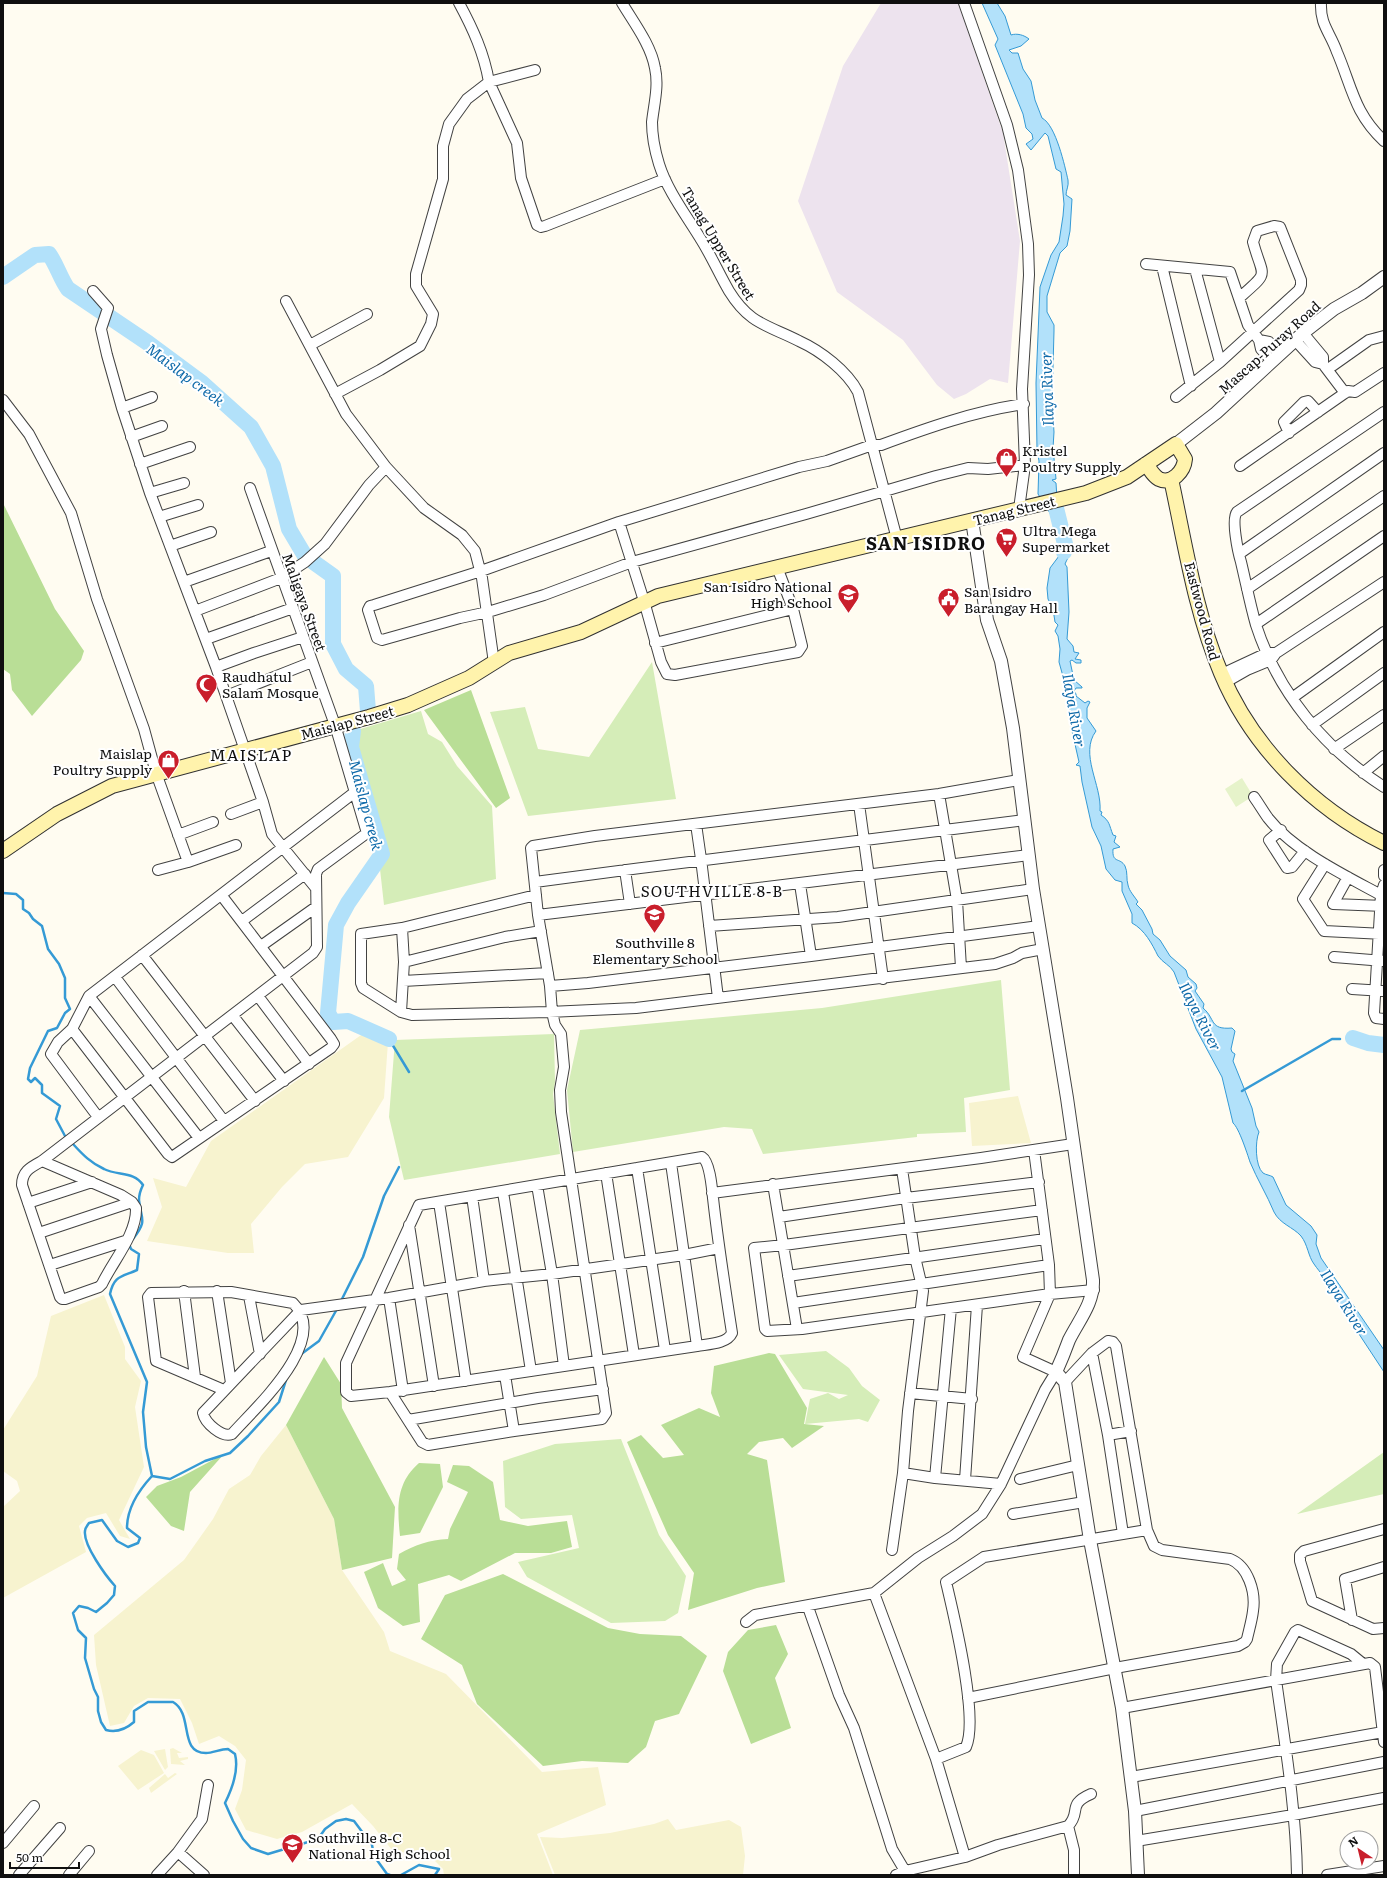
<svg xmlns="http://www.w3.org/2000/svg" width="1387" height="1878" font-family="Literata,serif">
<rect width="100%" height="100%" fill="#fffcf1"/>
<!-- industrial -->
<path fill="#ede3ee" d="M881,3h77l45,130 17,108 -12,142 -18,-4 -24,15 -12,5 -17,-14 -34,-45 -66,-48 -39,-91 45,-135z"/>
<!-- farmland -->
<path fill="#f7f3cf" d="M364,1033l24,9 -4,56 -36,59 -43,7 -23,23 -31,37 3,29h-26l-81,-12 15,-34 -9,-29 33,9 25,-46z
M1018,1096l13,47 -59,3 -3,-43z
M104,1295l21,52v12l16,22 -6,26 9,60 -25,53 11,19 -10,-3 -14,-23 -19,5 -8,8 7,26 -83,46v-91l17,-16 -3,-10 -14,-10v-41l34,-54 14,-60z
M286,1425l48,94 8,51 42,62 6,19 56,23 96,98 56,-5 8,38 -69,29 16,41h-109l-1,-6 -8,-8 -12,-5 -31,-6 -19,-24 -21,-22 -50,28 -25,7 -31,-9 -11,-21 7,-19 4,-30 -11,-14 -16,-10 -20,8 -7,-21 -12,-24 -32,-1 -14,8 -10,17 -14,3 -14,-61 -2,-30 90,-75 29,-41 16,-30 21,-14 11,-19z
M173,1748l9,5h-5l2,5 9,-1v2l-8,2 5,4 -14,-1 -1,-15z
M165,1749l3,18 -3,3 -11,-19z
M141,1750l13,5 10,18 -26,17 -20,-24z
M175,1773l2,1 -26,19 -2,-5 16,-14 3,4z
M668,1819l8,11 53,-10 12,7 4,29 -2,19h-188l-15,-38 22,1 48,-5 44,-9z"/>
<!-- green -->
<path fill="#d5edb8" d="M652,662l24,137 -148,17 -38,-104 35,-5 13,42 51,8z
M421,711l7,23 14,8 15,24 35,40 4,73 -112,26 -9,-81 -22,-63 4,-31z
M1001,980l9,110 -46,8 2,34 -49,2v3l-154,17 -11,-25 -28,-2 -151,25 -6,-62 13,-60 242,-22z
M554,1034l1,48 -2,12 7,60 -156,26 -15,-63 6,-77z
M826,1351l23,17 13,18 18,14 -12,22 -9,-3 -54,5 5,-25 18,-6 11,6 9,-4 -45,-6 -24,-34z
M621,1439l38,96 27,41 -8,37 -13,8 -54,2 -84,-46 -9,-15 61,-14 -7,-33 -51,4 -16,-12 -2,-46 52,-17z
M1384,1452v42l-87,20z"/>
<!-- forest -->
<path fill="#b9de96" d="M3,503l52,106 29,42 -3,9 -49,56 -20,-26 -2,-16 -7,-5z
M471,690l39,108 -14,10 -72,-98z
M769,1353l6,1 32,54 -3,16 20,2 -32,22 -9,-10 -24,4 -12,12 20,6 18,122 -28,6 -69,22 6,-37 -26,-38 -41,-93 14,-7 22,23 21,-3 -23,-30 38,-17 21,9 -9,-24 3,-27z
M324,1357l17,27 1,24 53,99 -3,51 -50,12 -8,-51 -48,-94z
M224,1454l-34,38 -6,39 -13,-5 -25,-29 11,-11 24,-9z
M419,1463l21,1 3,23 -23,46 -20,3c-3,-29 -4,-53 19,-73z
M453,1465l16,1 24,16 7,38 28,6 39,-5 5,26 -21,6h-36l-54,28 -12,-6 -31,9 2,38 -17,4 -25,-18 -14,-36 19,-9 9,23 14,-6 -9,-11 2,-15c16,-9 30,-14 49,-15l2,-10 18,-37 -21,-10z
M503,1574l105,54 32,6 41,2 26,20 -28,58 -24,7 -9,26 -18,16 -46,-2 -39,5 -66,-62 -15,-39 -41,-26 24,-44z
M776,1625l12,29 -13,24 16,50 -40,16 -28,-73 5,-19 20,-22z"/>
<!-- pitch -->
<path fill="#e6f3ca" d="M1242,778l11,18 -17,11 -11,-18z"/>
<!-- water -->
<path fill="#b2e1fa" stroke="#359ad5" d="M982,3h15l8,13 6,19c6,-2 13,0 18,4l-8,7 -12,4 3,3h6l5,16 8,12 4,19 7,18c14,7 23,49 26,62 1,6 -2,10 -2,15l6,4 -2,32 -3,15 -7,7 -13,43v16l7,13v6l-2,72 2,29 -1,16 3,31 -4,1 4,3 2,31h3l3,8 -4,6 6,5v9c7,8 3,13 -1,22l2,3 2,45 -2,27 6,7 1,6 5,1 -4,6 6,1v3h-5l-4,-3 -2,1 4,19 8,7v1h-6l-2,3 2,3v2l9,7 3,-2 2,1 -3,6v10l9,13c-17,23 6,54 4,80l2,1 -1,3c9,6 8,10 12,20l3,1 -2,6 6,5 -7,2c-1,15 7,8 12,17 3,6 1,13 3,19 1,6 7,12 10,17l-2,2 6,6 10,19 1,5 7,6 10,16 16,14 2,7 8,7 1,4 -2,3 9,13 -1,4c13,11 6,22 29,20l3,3 -4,18 1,3 3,2 -2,7 19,47 4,18 3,6c-4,9 -4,34 4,41 3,2 7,2 10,4l13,28 25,21 6,9 -1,9 5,14 63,92v22l-52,-79c-2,-11 -12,-20 -18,-29 -6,-8 -6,-19 -13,-28 -8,-9 -21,-12 -27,-24 -7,-17 -17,-33 -24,-50 -3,-9 -11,-34 -17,-39l-11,-46 -26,-48 -22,-57c-4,-7 -11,-9 -16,-16 -6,-12 -13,-26 -26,-33v-9l-10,-23v-9l-7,-2 -9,-11 -5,-23 -9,-19 -10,-45 -2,-16 -4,-1 3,-3 -7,-31 -3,-18 2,-15 -3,-5 -4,-1v-12l-5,-18 1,-13 -2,-13 -3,-5 3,-6 -3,-3 -2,-13 -5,-10 -1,-11 3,-20 9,-12 3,-6v-7l-9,-25 -15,-24 1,-33 -2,-11 -1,-67 4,-96 11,-32 8,-13 4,-26 1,-12 -3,-32 -5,-3 -8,-33 -3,-3 -14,17 -5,-6 7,-5 -1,-5 -6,-6 -3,-14 -28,-69 3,-6z"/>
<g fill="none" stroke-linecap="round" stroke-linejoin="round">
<!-- stream -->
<path stroke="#359ad5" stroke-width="2.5" d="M3,893l13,1 7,6v9l6,4 4,6 9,7 6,23 11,15 6,14v20l5,11 -5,4 -8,15 -9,3 -18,37 -2,11 3,3 4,-4 7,7v8l18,13 -4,13 9,17
M389,1039l20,33
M1242,1091l90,-52h8
M73,1144c10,11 18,19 31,25 14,7 30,2 39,16 -2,4 -4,10 -4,15 2,20 9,20 -6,39
M129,1244l2,5 8,5 -2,16c-15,7 -23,5 -27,24l37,88 -4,30 3,35 6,29c-13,14 -25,33 -25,52l13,10 -2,5 -10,4 -11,-6 -15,-21 -13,3c-2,3 -4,5 -4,8 -2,14 21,45 30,55l-1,9 -7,8 -11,9 -8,-4 -9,-2 -6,7 5,17 8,8 -1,20 9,31 4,8v14l3,11 5,8c11,3 20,-1 28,-8v-11l14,-9h25c21,12 5,51 33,51 7,0 14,-4 22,-4l7,5c4,16 -3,35 -10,49l8,18 10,18 8,9 17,6 50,-15 7,-10 11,-8 10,-2 8,2 18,24 2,11 13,18 3,1
M341,1301l22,-44 21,-61 15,-29
M300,1355l19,-14 18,-32
M152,1476l18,3 35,-18 25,-8 18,-17 31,-34 7,-22
M401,1875l18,-10 20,4 -4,6"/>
<!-- river -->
<path stroke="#b2e1fa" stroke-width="16" d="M3,277l32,-22 14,-1c8,11 11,24 19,35l80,54 54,40 49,44 22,39 16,63 16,27 28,20v68l13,25 20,17 2,25
M1055,504l10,40 -1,8
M353,731l-2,16 31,107 -34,49 -12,22 -8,88 5,9 15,-1 41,18
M1353,1038l15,5 16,2"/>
<defs>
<path id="minor" d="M622,3c12,20 29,42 33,65 4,18 -1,36 -3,54 0,13 3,29 7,42 8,26 27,51 41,74 11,17 19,36 29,53 21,34 39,34 70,50 22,10 48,30 59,51l39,147
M964,3l43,122 11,45 10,74 1,31 -7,114 3,76 -6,44
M1321,3c-1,22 9,29 16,49 15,35 17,61 47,89
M535,70l-46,12 28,61 4,35 16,47 4,2 4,-1 120,-47
M1146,264l84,8 18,53 11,15 2,9 11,12
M1162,266l29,120
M1195,269l25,93
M93,291l15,17 -7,21 6,26 15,53 28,85 66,174 47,135 9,32 43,53
M286,301l60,113 40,53 38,41 38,27 13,16 7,27 12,85
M1303,333l20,24v7
M1259,340l10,2 10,12
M310,345l57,-31
M1328,369l41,-29 15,-4
M1345,393l3,-2 7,1 29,-19
M335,394l45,-24 40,-24 11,-22 2,-10 -17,-28v-12l27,-95v-33l6,-22 18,-25 22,-17c-5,-29 -16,-53 -30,-79
M1176,397l44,-35 79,-72 2,-5v-5l-21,-53 -6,-1 -17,5 -4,11c10,37 18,28 -14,56
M3,400l26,34 42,79 26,86 47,130 12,44 32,89
M1024,404c-49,7 -97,24 -143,41h-9l-45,16 -28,6 -180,55 -138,49 -107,34 -4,1 -2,4 9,28 5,2 78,-22 28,-6 56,-17 88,-33 174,-48 130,-38 32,-8 20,1 37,-4
M122,408l30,-11
M1384,412l-147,100c-6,7 1,40 4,50 5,21 9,42 15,63 22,68 69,124 128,162
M1289,433l-5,-11 20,-20 4,-1 10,11
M131,437l31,-11
M140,464l50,-17
M1240,466l105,-73 -22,-29 -8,-2 -20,-22
M150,493l34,-10
M159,517l39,-12
M619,522l25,79 17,61 6,12 8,1 123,-23 4,-6 -9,-37 -16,-42
M170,546l41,-14
M1239,554l145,-101
M184,582l87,-31
M1247,589l137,-93
M195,611l86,-33 24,-16 20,-18 44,-59 17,-18
M1256,624l128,-88
M206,639l87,-31
M655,643l138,-34
M216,667l38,-14 49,-16
M1222,674l45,-21h7
M1226,682l21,-12 24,-10 5,-7 108,-71
M226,696l86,-34
M1292,698l92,-66
M1312,725l72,-52
M1334,749l50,-34
M1363,773l21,-17
M939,794l18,106 4,68
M1254,797c5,7 9,14 14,21 26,33 76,57 113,77
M859,804l24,175
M231,814l32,-12
M696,824l5,35 17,139
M1281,830l-12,10 18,28 5,-1 13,-16
M178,835l35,-13
M1325,864l-22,35 21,32 60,3
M158,870l30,-8 48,-17
M625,870l5,34
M1384,870v6
M1348,877l-15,27 51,2
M535,882c163,-22 326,-42 490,-62
M800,884l11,72
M1384,885l-3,10 -7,118 2,5 8,1
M538,915l491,-60
M242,921l63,-47
M709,926l129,-9 195,-28
M402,928l-41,6v49l2,5 38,24 11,3 137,-3 87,-4 359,-44 18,-6 9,-5 21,-4
M261,946l55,-39
M142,955l113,146
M1334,957l50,4
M404,962l101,-25 36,-6
M115,977l109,144
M403,981l145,-8
M550,986l38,-3 223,-27 228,-30
M1352,989l32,2
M89,996l110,142
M258,996l51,68
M401,1012l3,-50 -2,-34 134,-33
M233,1016l51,65
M72,1029l96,125 4,3 159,-109 3,-4 -3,-5 -109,-143
M98,1117l-47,-63 7,-12 14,-13 17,-33 266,-204
M702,1157c8,5 10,32 11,41 5,45 12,90 19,135 -5,11 -24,11 -35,13l-307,46 -39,4 -5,-4v-29l73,-158z
M42,1161l79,34 11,7 4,6c1,26 -23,53 -34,76l-3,3 -34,12h-3l-2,-2 -38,-112c0,-14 9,-18 20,-24l271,-208 4,-6 -1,-73 2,-5 49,-36 -32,-108 -85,-237
M671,1163l26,183
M637,1168l28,182
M606,1173l28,182
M773,1184l24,145
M537,1185l15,89 12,92
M503,1192l28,179
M712,1193l269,-35 92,-14
M472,1196l12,85
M439,1202l27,179
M28,1203l64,-21
M1042,1210l-258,35 -30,3 11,81 2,2 35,-2 248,-35 44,-4
M779,1217l127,-19 133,-16
M409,1225l25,161
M39,1233l93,-31
M50,1265l75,-24
M788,1276l257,-37
M184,1291l11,86
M217,1291l14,92
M249,1296l11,58
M389,1298l14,93
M793,1303l256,-38
M1092,1353l16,82 15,99
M505,1375l9,56
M224,1390l-68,-29 -8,-64 3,-4 80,-1 62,11c38,37 -37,104 -61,131 -10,4 -27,-11 -29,-21l98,-103 88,-12 95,-17 68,-7 132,-19 35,-7
M390,1392l32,50 6,3 86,-14 88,-12 4,-6 -45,-301 -1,-22 4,-23 -3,-33 -6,-9 -3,-13 -2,-26 -12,-71 -7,-67 2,-2 62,-10 344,-42 80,-14
M910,1393l62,6
M408,1420l130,-22 65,-9
M1108,1435l23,-4
M903,1473l32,5 66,6
M935,1478l16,-170
M1020,1479l58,-14
M965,1480l12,-175
M1013,1514l71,-12
M1384,1529l-80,22 -4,4v6l12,40 61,28 11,-1
M892,1550l11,-77 5,-62 15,-120 -8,-34 -13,-88
M874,1593l62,166 29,98
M808,1607l31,88 15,33 38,121 13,22
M1352,1620l-7,-41 39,-12
M746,1622l9,-7 119,-22 44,-35 35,-22 29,-22 19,-30 44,-94 11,-18 -33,-15 27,-63 -1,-29 -15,-115
M968,1698l147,-30 123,-22 7,-4 2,-3c2,-9 5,-19 6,-28 3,-19 -5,-45 -23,-52l-68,-9 -8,-4 -7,-16 -31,-184 -3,-4 -5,-1 -16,12 -27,29
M1122,1708l248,-45 5,4 9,75
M936,1759l30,-12c13,-29 -12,-131 -20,-165l38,-25 163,-27
M1131,1777l252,-45
M1135,1811l249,-49
M1136,1841l157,-26 91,-17
M3,1843l31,-37
M178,1852l26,23
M19,1875l41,-47
M69,1875l20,-24
M157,1875l21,-23 24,-33 6,-34
M896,1875l9,-4 60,-14 33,-12 70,-19
M1074,1875v-25l-6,-24c14,-14 -2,-21 23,-32
M1297,1875c-1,-66 -12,-131 -21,-195l1,-16 18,-32 3,-2 53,24 11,9
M1327,1875l57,-9"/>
<path id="tertiary" d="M1176,444l40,-31 87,-80 31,-24 28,-16 22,-16
M972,520l15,100 14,41 12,67 20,161 34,209 26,182c1,23 -14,40 -24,60 -4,11 -8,21 -13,32l9,10 25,158 32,168 13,103 3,64"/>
<path id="secondary" d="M1171,479c14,64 24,133 50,194 31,74 92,135 163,170
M3,851l54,-37 55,-28 257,-69 39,-12 61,-27 40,-25 72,-21 77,-36 428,-103 41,-16 49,-33 9,15c-1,12 -13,26 -26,20 -6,-3 -9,-10 -13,-15"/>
</defs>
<!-- minor casing -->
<use href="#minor" stroke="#424242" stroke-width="12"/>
<!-- tertiary casing -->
<use href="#tertiary" stroke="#424242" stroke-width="14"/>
<!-- secondary casing -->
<use href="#secondary" stroke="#313131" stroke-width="16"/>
<!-- minor -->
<use href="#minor" stroke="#fff" stroke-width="10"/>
<!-- tertiary -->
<use href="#tertiary" stroke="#fff" stroke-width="12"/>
<!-- secondary -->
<use href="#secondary" stroke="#fff3ac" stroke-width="14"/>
</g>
<!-- icons -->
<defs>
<symbol id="shop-pin" viewBox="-11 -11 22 30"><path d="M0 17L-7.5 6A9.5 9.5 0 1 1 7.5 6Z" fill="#c91e2b" stroke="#fff"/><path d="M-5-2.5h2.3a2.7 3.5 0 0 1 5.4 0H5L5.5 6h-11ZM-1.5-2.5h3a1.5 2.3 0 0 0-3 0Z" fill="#fff"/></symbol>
<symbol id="supermarket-pin" viewBox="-11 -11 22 30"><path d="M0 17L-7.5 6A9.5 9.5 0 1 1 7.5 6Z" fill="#c91e2b" stroke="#fff"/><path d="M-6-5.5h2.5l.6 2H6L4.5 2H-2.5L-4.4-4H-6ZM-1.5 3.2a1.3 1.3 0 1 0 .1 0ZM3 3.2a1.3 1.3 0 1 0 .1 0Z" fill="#fff"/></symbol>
<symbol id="school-pin" viewBox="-11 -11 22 30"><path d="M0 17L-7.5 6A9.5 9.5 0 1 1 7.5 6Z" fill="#c91e2b" stroke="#fff"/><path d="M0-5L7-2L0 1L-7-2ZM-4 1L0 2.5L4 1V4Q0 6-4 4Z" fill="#fff"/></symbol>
<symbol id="civic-pin" viewBox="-11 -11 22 30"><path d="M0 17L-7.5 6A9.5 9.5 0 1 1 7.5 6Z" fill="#c91e2b" stroke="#fff"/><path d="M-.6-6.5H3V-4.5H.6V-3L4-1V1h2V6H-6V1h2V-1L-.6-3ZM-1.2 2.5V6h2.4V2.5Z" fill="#fff"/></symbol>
<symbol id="mosque-pin" viewBox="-11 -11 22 30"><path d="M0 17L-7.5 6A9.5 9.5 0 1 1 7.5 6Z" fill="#c91e2b" stroke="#fff"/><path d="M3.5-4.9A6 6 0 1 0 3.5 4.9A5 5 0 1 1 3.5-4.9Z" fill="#fff"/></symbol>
</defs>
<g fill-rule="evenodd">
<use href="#shop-pin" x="994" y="446" width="25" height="34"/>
<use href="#supermarket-pin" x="994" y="526" width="25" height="34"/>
<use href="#school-pin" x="836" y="582" width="25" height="34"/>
<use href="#civic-pin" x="936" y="586" width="25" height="34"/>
<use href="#mosque-pin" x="194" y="672" width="25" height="34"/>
<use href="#shop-pin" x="156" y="748" width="25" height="34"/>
<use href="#school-pin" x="642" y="902" width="25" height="34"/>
<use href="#school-pin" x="280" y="1832" width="25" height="34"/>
</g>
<g text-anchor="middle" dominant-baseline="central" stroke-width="4" stroke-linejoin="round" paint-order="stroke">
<!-- street labels -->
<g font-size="14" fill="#0f0f0f" stroke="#fff">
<text transform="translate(719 243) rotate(59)">Tanag Upper Street</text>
<text transform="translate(1269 347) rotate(-42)">Mascap-Puray Road</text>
<text transform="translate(1014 510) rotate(-14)">Tanag Street</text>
<text transform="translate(305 602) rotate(70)">Maligaya Street</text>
<text transform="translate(1203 611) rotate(75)">Eastwood Road</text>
<text transform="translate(347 722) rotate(-15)">Maislap Street</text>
</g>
<!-- poi labels -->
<g font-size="14" fill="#0f0f0f" stroke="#fff" text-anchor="start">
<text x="1022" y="450">Kristel<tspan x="1022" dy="16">Poultry Supply</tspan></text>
<text x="1022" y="530">Ultra Mega<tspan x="1022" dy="16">Supermarket</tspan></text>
<text x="832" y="586" text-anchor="end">San Isidro National<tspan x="832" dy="16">High School</tspan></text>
<text x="964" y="591">San Isidro<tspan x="964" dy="16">Barangay Hall</tspan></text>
<text x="222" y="676">Raudhatul<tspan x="222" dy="16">Salam Mosque</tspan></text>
<text x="152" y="753" text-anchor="end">Maislap<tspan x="152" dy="16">Poultry Supply</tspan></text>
<text x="655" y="942" text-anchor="middle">Southville 8<tspan x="655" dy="16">Elementary School</tspan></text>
<text x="308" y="1837">Southville 8-C<tspan x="308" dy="16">National High School</tspan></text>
</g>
<!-- water labels -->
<g font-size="15" font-style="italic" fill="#106baa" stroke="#fff">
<text transform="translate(186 374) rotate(37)">Maislap creek</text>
<text transform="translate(1046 389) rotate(-92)">Ilaya River</text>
<text transform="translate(1075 710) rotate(80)">Ilaya River</text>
<text transform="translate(367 805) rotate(75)">Maislap creek</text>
<text transform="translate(1201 1016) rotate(63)">Ilaya River</text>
<text transform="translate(1345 1302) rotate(58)">Ilaya River</text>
</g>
<!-- neighbourhood labels -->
<g font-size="15" letter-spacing="1" fill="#0f0f0f" stroke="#fff">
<text x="712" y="890">SOUTHVILLE 8-B</text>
</g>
<!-- quarter labels -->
<g font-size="16" letter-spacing="1" fill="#0f0f0f" stroke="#fff">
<text x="251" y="754">MAISLAP</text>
</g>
<!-- district labels -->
<g font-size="18" font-weight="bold" letter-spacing="1" fill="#0f0f0f" stroke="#fff">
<text x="926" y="542">SAN ISIDRO</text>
</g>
</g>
<!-- border -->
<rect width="1387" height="1878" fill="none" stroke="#0f0f0f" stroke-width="8"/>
<!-- north arrow -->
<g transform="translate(1359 1850) rotate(325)"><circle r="19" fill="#ffffff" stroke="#9f9f9f"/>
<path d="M0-3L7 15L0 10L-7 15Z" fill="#c91e2b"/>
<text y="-6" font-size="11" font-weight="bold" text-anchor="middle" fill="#0f0f0f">N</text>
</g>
<!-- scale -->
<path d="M10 1862v6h69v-6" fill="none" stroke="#0f0f0f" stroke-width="2"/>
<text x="16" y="1862" font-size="12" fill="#0f0f0f" stroke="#ffffff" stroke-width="3" paint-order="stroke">50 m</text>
</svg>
